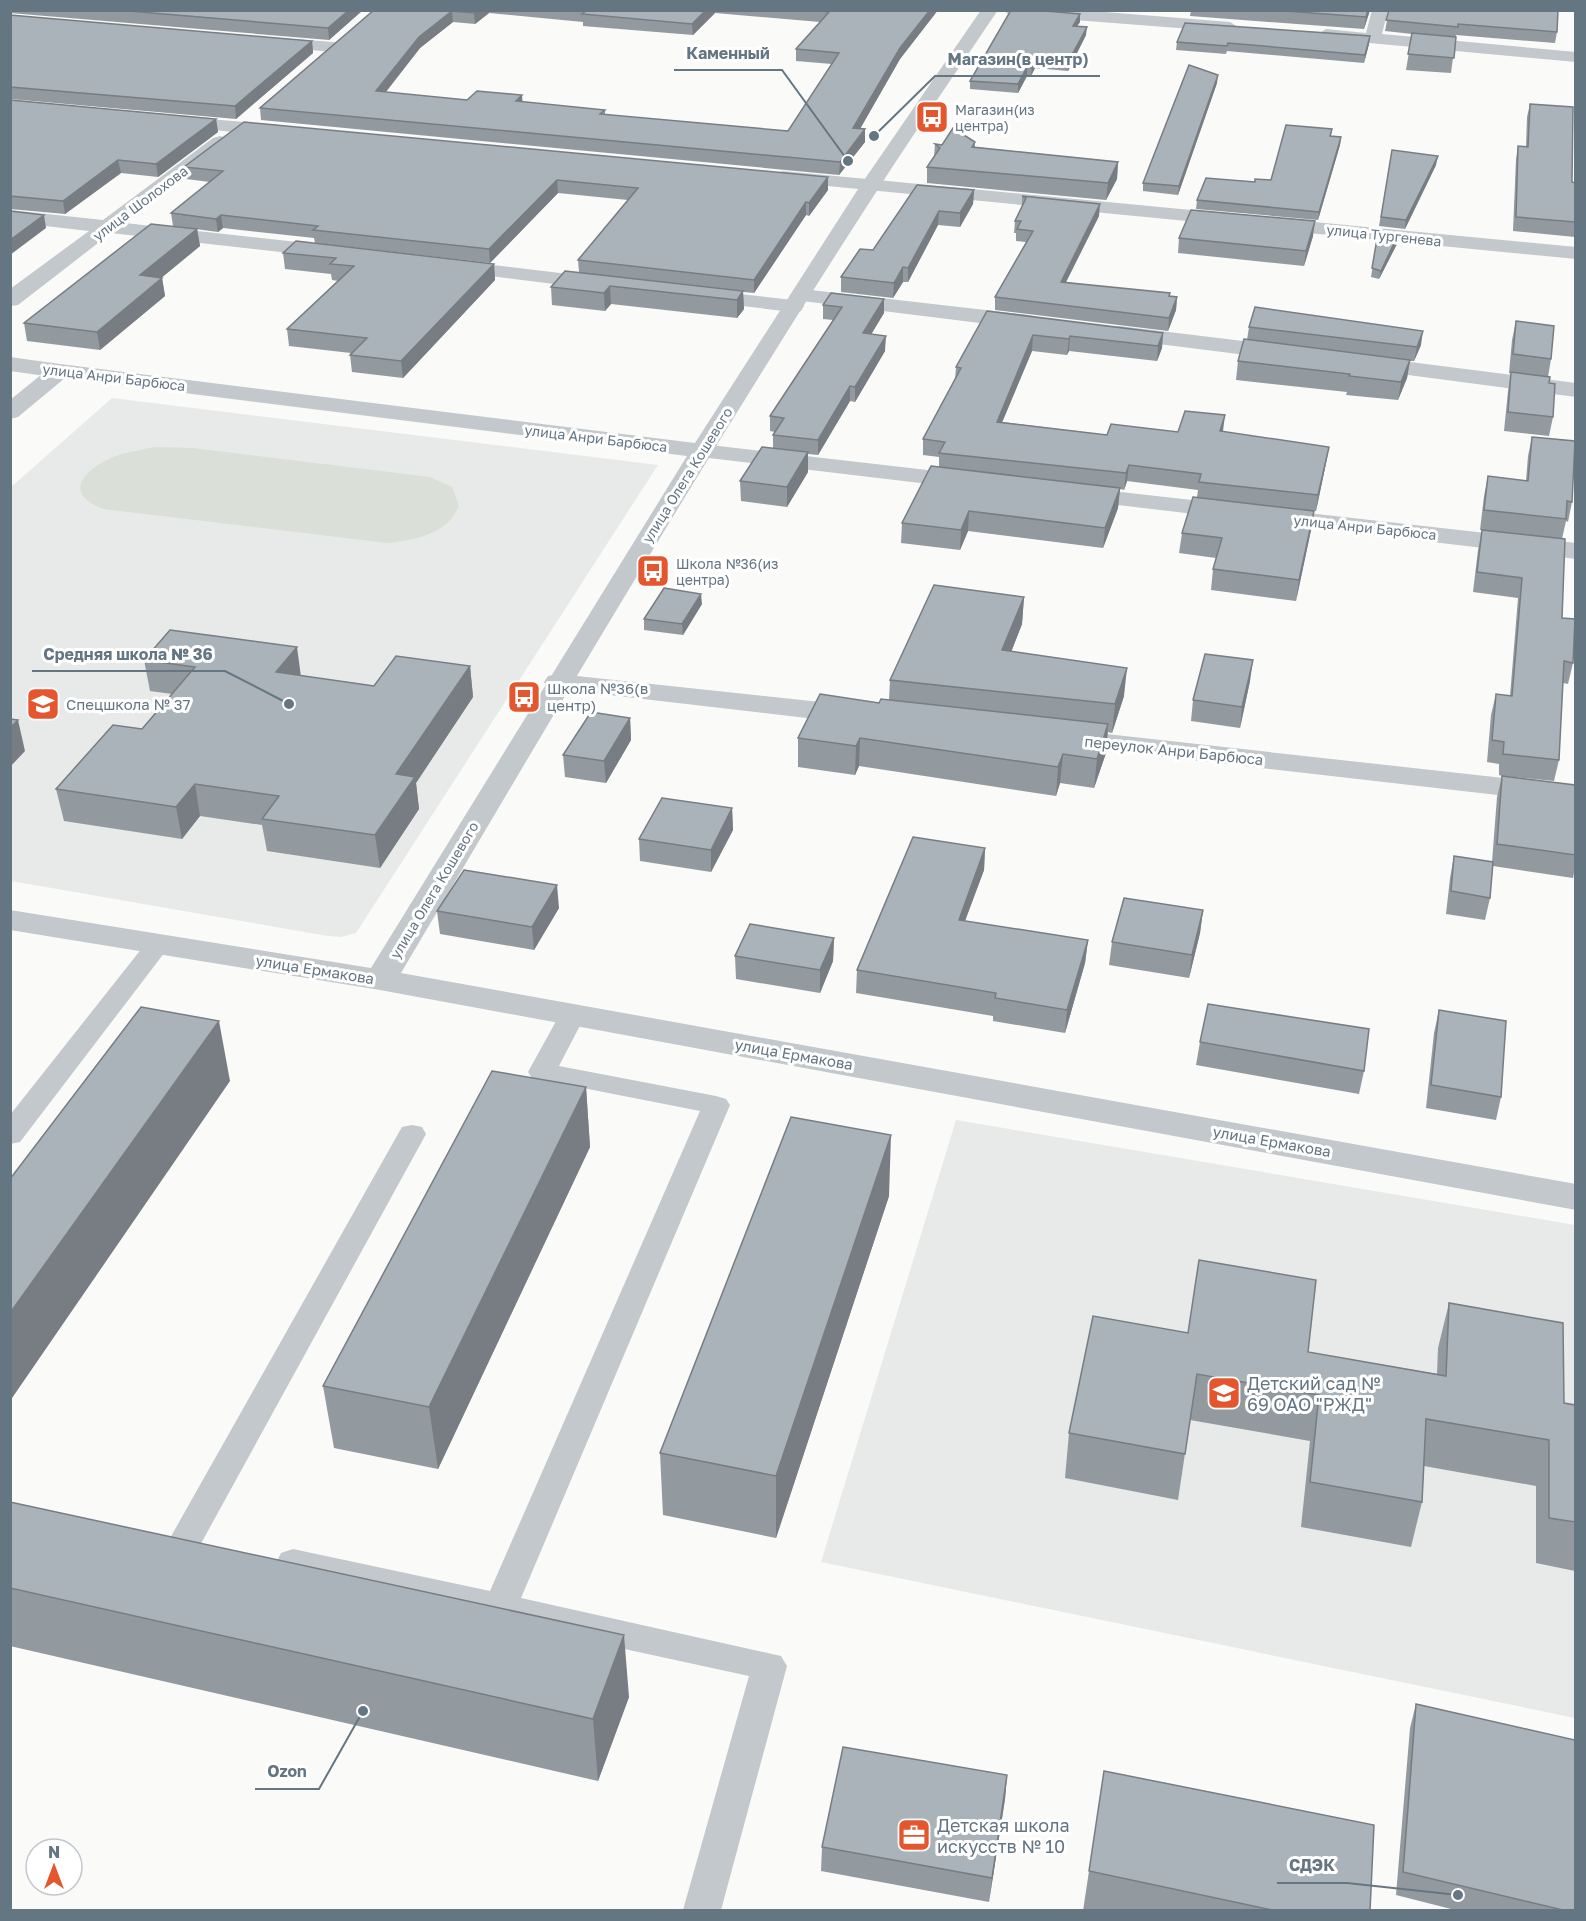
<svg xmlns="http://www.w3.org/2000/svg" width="1586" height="1921" font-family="'Golos Text',sans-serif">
<rect width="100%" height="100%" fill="#fafaf8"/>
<!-- built -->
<path fill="#e8e9e9" d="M112,398l546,67 -302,468 -15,4 -13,-1 -317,-55 -1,-393z
M956,1120l619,105v493l-754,-156z"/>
<!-- green -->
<path fill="#dadfd7" d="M155,447l37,1 238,29 22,10 7,19c-12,29 -45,34 -72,37l-284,-34c-47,-18 -11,-46 19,-55 11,-3 22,-5 33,-7z"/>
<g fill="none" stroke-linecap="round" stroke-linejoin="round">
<!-- service -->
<path fill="#c3c8cc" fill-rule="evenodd" d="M159,935l9,3 4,5 -4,5 -148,194 -10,2v-29l140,-177z
M573,1006l9,2 4,6 -27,52 157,30 10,3 4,6 -209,493 260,58 6,10 -66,244h-38l66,-234 -456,-99 -12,-4 -5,-10 5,-10 12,-4 197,42 210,-480 -168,-33 -4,-6 32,-58 4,-6z
M412,1125l10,2 4,7 -228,415 -12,4 -12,-4 -5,-9 5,-9 224,-397 4,-7z"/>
<!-- minor -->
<path fill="#c3c8cc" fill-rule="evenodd" d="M1002,10h78l150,12 8,5 -8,5 -220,-17z
M1372,10h16l-6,24 194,18v10l-250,-23 -8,-5 8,-5 40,4z
M269,37l64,5 6,1 2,4 -2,4 -6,1 -70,-6 -2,-4z
M174,116l106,9 7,2 2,4 -2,4 -7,2 -112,-12 -3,-4 3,-4z
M220,136l7,2 2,4 -2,4 -102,77 209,23 7,2 3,4 -3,4 -7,2 -223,-25 -93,72 -8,1v-17l79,-58 -79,-9v-12l93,10 110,-82z
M783,171l793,76v12l-800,-78 -3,-4 3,-4z
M450,260l152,18 7,2 4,4 -4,4 -7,2 -159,-20 -3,-4 3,-4z
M698,289l95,11 8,1 3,5 -3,5 -8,1 -103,-12 -3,-5 3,-5z
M802,289l227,26 8,2 3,5 -3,5 -8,2 -235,-29 -3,-5 3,-5z
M1119,326l166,20 8,2 3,5 -3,5 -8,2 -174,-22 -3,-5 3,-5z
M1363,356l213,27v14l-221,-29 -3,-5 3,-5z
M10,357l50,7 8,2 3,5 -3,5 -8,2 -50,-7z
M701,444l270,31 9,2 3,5 -3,5 -9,2 -279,-33 -3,-5 3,-5z
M1076,487l500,56v16l-509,-60 -3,-5 3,-5z
M558,674l300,32 10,3 4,6 -4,6 -10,3 -310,-36 -4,-6 4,-6z
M1061,729l515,57v18l-525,-60 -5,-6 5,-6z"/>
<!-- tertiary -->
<path fill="#c3c8cc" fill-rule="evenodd" d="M981,10h17c-35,52 -71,104 -105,156 -172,264 -332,536 -492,807l1175,211v26l-1196,-220 -370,-60v-20l361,58 316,-512 -622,-78 -47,39 -8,2v-19l42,-34 8,-2 635,79 165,-257z"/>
</g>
<!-- wall -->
<path fill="#929a9f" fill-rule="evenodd" d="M10,10h353l-34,30 -319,-27z
M374,10h564l-38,49 -40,70h5v13l-26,33 -578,-55 -1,-12zM489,13l94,9v4l110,9 22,-22 105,9 -24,27v12l36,3 -44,67 -183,-16v-5l-82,-8 -56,-2 -81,-8 34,-44 33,-26 22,2z
M1191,10h179l-6,19 -174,-13z
M1389,10l168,22 -2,11 -99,-8 -5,38 -45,-3 6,-36 -27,-3z
M1080,14v8l-3,4 9,9 -18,36 -33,-3 -4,8h-4l-9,17 -48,-4v-8z
M10,15l302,26 1,12 -77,66 -226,-20z
M1177,42l192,2 -5,19 -137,-12 -1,3 -50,-4z
M1217,83l-39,112 -35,-4v-8z
M10,100l206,19 2,13 -60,45 -37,-4 -56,41 -55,-5z
M1530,104l42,78 3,1v54l-62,-6 3,-72 2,-13h8l1,-29z
M1332,129l-1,7 10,1 -1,8 -22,75 -122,-11 1,-9 58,-18 16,-2z
M975,142v5l143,15 -1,17 -11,21 -179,-17v-16l7,-10 1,-13 7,1z
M1392,150l44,15 -31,64 -26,-3z
M184,167l644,10v13l-19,26 -3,-1 -52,78 -11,-1 1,17 -7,9 -126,-14 -6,7 -53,-6 -1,-18 28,-15 -1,-12 50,-60 -70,-7 -68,70 -175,-20 -1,-5 -91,-10 -5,4 -45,-6 -2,-13 39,-31 -24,-3z
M974,190l-1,14 -13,23 -22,-2 -30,57h-5l-10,16 -52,-6v-15l32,-27z
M1022,196l77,20 -33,66 111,15 -1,13 -8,21 -173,-21v-13l31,-55 -10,-1v-8h-2l1,-12 7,-14z
M197,229l3,17 -39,32h1l3,18 -65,54 -73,-9 -3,-18z
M1378,233l19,11 -18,35 -8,-2z
M1313,236l-9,30 -126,-13 1,-15z
M283,253l211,11 1,16 -92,98 -51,-6 -2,-17 1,-2 -62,-7 -2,-17 51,-48 -6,-1 -1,-6 -46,-5z
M884,299v14l-13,21 14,17 -30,51 -5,-1 -32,54 -10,-1v18l-21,35 -46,-6 -1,-20 33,-33v-13l2,-3 -5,-1v-15l63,-96 -10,-1v-14z
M987,311l176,22 -1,15 -5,13 -88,-10 -2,4 -35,-4 -30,71 105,13 71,-3h45l103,31 -10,48h-2l-3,19 -15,71 -85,-11 2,-21 3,-11 -37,-5 3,-20 15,-36 1,-7 -71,-9 -3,9 -4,-1 -2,19 -15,40 -135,-17 -8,19 -59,-7 1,-20 37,-56v-10l-16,-2v-16l32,-59 1,-13z
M1516,321l35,38 -3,18 5,40 -4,19 -45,-5 4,-40 3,-18h-2l3,-33z
M1249,327l172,18 -7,16h-4l-3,17 -9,22 -52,-5 1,-3 -111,-12 2,-19 9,-21z
M1532,437l40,65 -4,20 -2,-1 -4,18v79l11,45 -5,21 -5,-1 -4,77 -5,21 -51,-5 72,9v83l-2,10 -80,-12 -3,32 -5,22 -39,-6 4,-36 4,-22 38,6 5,-65 5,-21 -3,-1v-11l-12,-2 4,-47 5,-21 14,2 8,-98 -45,-6 5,-42 4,-20h-2l4,-34 4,-20 38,5 2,-25z
M1024,597l-2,27 -11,28 113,44 -12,37 -4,-1 -2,21 -12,35 -34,-5 -4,13 -197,-30 -4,9 -57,-8v-29l81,-35 10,-3 1,-20z
M702,604l-19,31 -39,-5v-11z
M144,660l157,16 73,10 96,-20 3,31 -57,86 3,26 -39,59 -113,-17 -5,-26 -62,-9 -18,23 -118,-18 -8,-32 86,-60 30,-35 -22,-3z
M1250,681l-10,47 -49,-7 2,-21z
M630,718l1,22 -25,43 -41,-6 -2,-22z
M732,808l1,22 -22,42 -71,-11 -1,-22z
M985,848l-1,22 -19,51 123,19 -3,23 -20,70 -72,-12v-5l-137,-23 1,-23z
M559,908l-25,42 -94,-16 -3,-23z
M1203,910l-3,23 -11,45 -80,-13 3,-23z
M834,938l-1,23 -13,32 -84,-14 -1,-23z
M1439,1010l62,87 -5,23 -70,-12 8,-75z
M1200,1042l164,29 -5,23 -163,-29z
M586,1087l4,60 -152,322 -104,-21 -11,-62z
M889,1196l-113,342 -113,-23 -3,-62z
M1449,1303l115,100 11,2v166l-39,-8v-77l-112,-20 -2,36 -11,45 -110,-20 9,-86 -120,-21 -12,80 -113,-22 4,-45 119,-100 120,19 129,22 1,-26z
M10,1502l619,195 -31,84 -588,-135z
M1416,1704l159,207h-116l-63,-16 14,-167z
M1007,1775l-2,24 -16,103 -168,-31 1,-24z
M1089,1871l281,40h-287z"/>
<!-- shaded-wall -->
<path fill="#777d82" d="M349,10h14l-34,30 -1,-12z
M477,10h12v3l-14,11 -1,-11z
M706,10h9v3l-22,22 -1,-11z
M930,10h8l-38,49 -47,82v-13l47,-80z
M1368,10h2l-6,19 2,-12z
M452,11l1,11 -33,26 -43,55 -1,-12 43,-54z
M1080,14v8l-8,12 1,-8z
M1087,27l-1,8 -18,36v-9z
M1370,36l-1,8 -5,19 1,-8z
M312,41l1,12 -77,66 -1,-13z
M1036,60l-1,8 -4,8 1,-8z
M1027,67v9l-9,17v-9z
M1218,75l-1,8 -39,112 1,-9z
M522,95l1,13 -7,-7z
M216,119l2,13 -60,45 -2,-13z
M865,129v13l-26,33 1,-13z
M1341,137l-1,8 -22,75 1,-8z
M1438,156l-2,9 -31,64 1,-9z
M118,160l3,13 -56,41 -2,-13z
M1118,162l-1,17 -11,21 2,-17z
M828,177v13l-19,26v-13z
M557,180l1,13 -68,70 -1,-14z
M974,190l-1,14 -13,23v-14z
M806,202v13l-52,78v-13z
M1100,204l-1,12 -39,78 1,-12z
M939,211l-1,14 -30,57v-14z
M44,215l2,13 -36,27v-15z
M221,215l2,13 -5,4 -2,-13z
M1315,221l-2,15 -9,30 2,-15z
M197,229l3,17 -57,47 -3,-18z
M1398,235l-1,9 -18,35 2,-8z
M494,264l1,16 -92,98 -2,-17z
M903,267v15l-10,16 1,-15z
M162,278l3,18 -65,54 -3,-18z
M610,286l1,18 -6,7 -1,-18z
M743,291l1,18 -7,9v-18z
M1177,297l-1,13 -8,21 1,-13z
M884,299v14l-21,35v-15z
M1423,331l-2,14 -7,16 3,-14z
M1163,333l-1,15 -5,13 1,-15z
M1033,335l-1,16 -36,86 1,-15z
M886,336l-1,15 -30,51v-15z
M1070,336l-1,15 -2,4 2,-16z
M1410,360l-3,18 -9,22 3,-18z
M850,386v15l-32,54v-15z
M1225,415l-2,16 -5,16 2,-16z
M1329,447l-3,16 -10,48 2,-16z
M808,452v20l-21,35v-20z
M1129,465l-2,16 -3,9 2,-17z
M1120,488l-2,20 -15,40 2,-20z
M969,511l-1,20 -8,19 1,-20z
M1314,511l-3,19 -15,71 3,-21z
M701,594l1,10 -19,31 -1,-11z
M1024,597l-2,27 -21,54 1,-28z
M297,647l4,30 -25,-5z
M1253,660l-3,21 -10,47 2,-21z
M470,666l3,31 -57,86 3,26 -39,59 -5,-33 21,-61z
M1127,668l-3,28 -12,37 3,-29z
M630,718l1,22 -25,43 -2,-22z
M18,720l7,31 -15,16v-39z
M1108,724l-2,29 -12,35 3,-29z
M860,738l-1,28 -4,9 1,-29z
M1063,754l-3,29 -4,13 2,-29z
M195,784l5,32 -18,23 -6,-32z
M732,808l1,22 -22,42v-22z
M985,848l-1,22 -27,72 2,-22z
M557,885l2,23 -25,42 -2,-23z
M1203,910l-3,23 -11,45 3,-23z
M834,938l-1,23 -13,32v-23z
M1088,940l-3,23 -20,70 2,-23z
M219,1021l11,60 -220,320v-88z
M586,1087l4,60 -152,322 -9,-62z
M891,1135l-2,61 -113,342v-62z
M624,1635l5,62 -31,84 -5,-62z
M1007,1775l-2,24 -16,103 3,-24z"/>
<!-- building -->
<path fill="#aab3b9" stroke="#777d82" stroke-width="1.5" d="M117,10h232l-21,18z
M374,10h103l-3,3 -22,-2 -33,26 -43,54 91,9 10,-9 45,4 -6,6 89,9 -5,4 188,17 51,-78 -43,-4 33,-37 -13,-2h114l-30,38 -47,80 12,1 -25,33 -580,-54z
M585,10h121l-14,14 -110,-10 4,-3z
M1011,10h22l47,4 -7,12 14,1 -19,35 -32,-2 -4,8 -5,-1 -9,17 -48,-3z
M1272,10h96l-2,7z
M1389,10h169l-1,22 -99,-8v3l-72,-7z
M10,15l302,26 -77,65 -225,-19z
M1185,23l185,13 -5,19 -137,-12 -1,3 -50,-4z
M1412,33l44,4 -2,21 -46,-4z
M1189,65l29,10 -39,111 -36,-3z
M10,100l206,19 -60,45 -38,-4 -55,41 -53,-5z
M1530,104l43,3 -1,75 3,1v39l-59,-5 2,-71 10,1z
M244,122l584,55 -19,26 -3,-1 -52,78 -176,-20 60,-72 -81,-8 -68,69 -176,-19 5,-4 -97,-11 -5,4 -45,-6 52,-42 -39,-4z
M1286,125l46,4 -2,7 11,1 -22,75 -122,-12 9,-22 49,4v-3l16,1z
M953,128l22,14 -3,5 146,15 -10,21 -181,-16 13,-19 -5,-4 7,1z
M1392,150l46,6 -32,64 -25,-3z
M917,185l57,5 -14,23 -21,-2 -31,57 -5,-1 -9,16 -53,-6 19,-28 13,1z
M1022,196l78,8 -39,78 109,11 -1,3 8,1 -8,21 -174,-21 38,-66 -16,-2 4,-8h-6l11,-23z
M1191,210l124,11 -9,30 -127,-13z
M10,211l34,4 -34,25z
M151,224l46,5 -57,46 22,3 -65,54 -73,-9z
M1378,233l20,2 -17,36 -9,-3z
M296,241l198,23 -93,97 -51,-6 17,-17 -80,-9 67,-63 -24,-2 6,-6 -53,-5z
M565,271l178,20 -6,9 -127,-14 -6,7 -53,-6z
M831,293l53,6 -21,34 23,3 -31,51 -5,-1 -32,54 -45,-5 11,-17 -14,-2 72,-109 -19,-2z
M1255,307l168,24 -6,16 -168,-20z
M987,311l176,22 -5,13 -88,-10 -1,3 -36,-4 -36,87 110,13 4,-11 67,8 7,-21 40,4 -5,16 109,16 -11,48 -119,-13 2,-8 -72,-9 -3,8 -187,-20 6,-11 -22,-3 38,-71 -5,-1z
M1516,321l38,5 -3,33 -38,-5z
M1244,339l166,21 -9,22 -52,-6 1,-2 -112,-13z
M1511,372l39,5 -1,6 6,1 -2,33 -45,-5z
M1532,437l43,4 -3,61 -5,-1 -1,18 -82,-9 4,-34 40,5z
M762,447l46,5 -21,35 -47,-6z
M931,466l189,22 -15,40 -136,-17 -8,19 -59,-7z
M1193,497l121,14 -15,69 -86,-11 9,-31 -40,-5z
M1482,530l83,9 -3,79 13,1 -2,44 -9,-2 -5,99 -56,-6 1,-12 -12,-2 4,-46 16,2 10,-118 -45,-6z
M934,585l90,12 -22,53 125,18 -12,36 -225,-24z
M664,588l37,6 -19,30 -38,-5z
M170,630l127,17 -21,25 98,14 22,-30 74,10 -74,108 19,3 -40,58 -113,-16 17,-23 -84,-12 -19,23 -120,-18 57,-64 29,4 53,-62 -51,-7z
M1205,654l48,6 -11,47 -49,-7z
M820,694l59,9 2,-4 227,25 -11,35 -34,-5 -5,13 -198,-29 -4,8 -58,-8z
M591,712l39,6 -26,43 -41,-6z
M10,719l8,1 -8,8z
M1502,776l73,9v70l-78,-11z
M662,798l70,10 -21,42 -72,-11z
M913,837l72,11 -26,72 129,20 -21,70 -72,-12 1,-5 -139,-23z
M1454,856l39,6 -3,36 -39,-7z
M464,870l93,15 -25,42 -95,-16z
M1124,898l79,12 -11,45 -80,-13z
M750,924l84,14 -14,32 -85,-14z
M1208,1004l161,25 -5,42 -164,-29z
M141,1007l78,14 -209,292v-134z
M1439,1010l67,11 -5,76 -70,-12z
M492,1071l94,16 -157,320 -106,-21z
M791,1117l100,18 -115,341 -116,-23z
M1199,1260l117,20 -8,72 138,24 3,-73 114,20 1,80 11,2v117l-26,-4v-78l-123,-21 -4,83 -112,-20 9,-87 -122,-21 -12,80 -116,-21 24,-117 95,17z
M10,1502l614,133 -31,84 -583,-131z
M1416,1704l159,36v171h-8l-164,-39z
M843,1747l164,28 -15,103 -170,-31z
M1104,1771l270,54 -4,86h-93l-188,-40z"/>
<!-- icons -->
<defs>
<symbol id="bus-square" viewBox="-11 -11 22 22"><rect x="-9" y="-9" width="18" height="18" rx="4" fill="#e4572e" stroke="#fff"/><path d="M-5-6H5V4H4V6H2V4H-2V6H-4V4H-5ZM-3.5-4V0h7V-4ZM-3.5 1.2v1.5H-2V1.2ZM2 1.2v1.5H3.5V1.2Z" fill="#fff"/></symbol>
<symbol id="school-square" viewBox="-11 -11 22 22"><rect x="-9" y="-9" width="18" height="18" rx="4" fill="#e4572e" stroke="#fff"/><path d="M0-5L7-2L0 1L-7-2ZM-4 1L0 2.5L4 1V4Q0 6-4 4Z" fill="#fff"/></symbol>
<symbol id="office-square" viewBox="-11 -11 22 22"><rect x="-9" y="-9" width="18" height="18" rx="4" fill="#e4572e" stroke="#fff"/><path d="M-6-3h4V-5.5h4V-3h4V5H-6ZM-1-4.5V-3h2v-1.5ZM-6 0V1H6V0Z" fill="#fff"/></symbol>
</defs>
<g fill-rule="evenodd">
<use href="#bus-square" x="913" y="98" width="38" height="38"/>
<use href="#bus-square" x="634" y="552" width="38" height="38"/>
<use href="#bus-square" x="505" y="678" width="38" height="38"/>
<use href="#school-square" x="24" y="685" width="38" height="38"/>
<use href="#school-square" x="1205" y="1374" width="38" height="38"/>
<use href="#office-square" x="895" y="1816" width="38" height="38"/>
</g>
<g text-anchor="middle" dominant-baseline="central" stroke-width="6" stroke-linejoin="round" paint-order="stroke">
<!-- far-poi labels -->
<g font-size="14" fill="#657683" stroke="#fff" text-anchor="start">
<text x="955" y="109">Магазин(из<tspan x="955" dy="16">центра)</tspan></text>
<text x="676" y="563">Школа №36(из<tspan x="676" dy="16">центра)</tspan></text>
</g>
<!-- far-street labels -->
<g font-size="14" fill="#657683" stroke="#fff">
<text transform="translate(140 203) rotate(-37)">улица Шолохова</text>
<text transform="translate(1384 235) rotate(6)">улица Тургенева</text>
<text transform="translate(114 377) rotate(7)">улица Анри Барбюса</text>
<text transform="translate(596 438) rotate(7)">улица Анри Барбюса</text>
<text transform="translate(687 475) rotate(-58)">улица Олега Кошевого</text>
<text transform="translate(1365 527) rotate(6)">улица Анри Барбюса</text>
<text transform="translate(434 890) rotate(-59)">улица Олега Кошевого</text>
</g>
<!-- poi labels -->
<g font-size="15" fill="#657683" stroke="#fff" text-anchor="start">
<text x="547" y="688">Школа №36(в<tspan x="547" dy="17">центр)</tspan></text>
<text x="66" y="704">Спецшкола № 37</text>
</g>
<!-- street labels -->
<g font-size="15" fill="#657683" stroke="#fff">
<text transform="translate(1174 750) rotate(6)">переулок Анри Барбюса</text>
<text transform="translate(315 969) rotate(9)">улица Ермакова</text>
<text transform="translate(794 1054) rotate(10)">улица Ермакова</text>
<text transform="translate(1272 1141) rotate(10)">улица Ермакова</text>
</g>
<!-- near-poi labels -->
<g font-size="18" fill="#657683" stroke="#fff" text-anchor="start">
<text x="1247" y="1383">Детский сад №<tspan x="1247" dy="21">69 ОАО "РЖД"</tspan></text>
<text x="937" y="1825">Детская школа<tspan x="937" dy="21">искусств № 10</tspan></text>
</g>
</g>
<!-- callouts -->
<path fill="none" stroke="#657683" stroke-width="2" d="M848 161L782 70H674M874 136L935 76H1100M289 704L225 671H32M363 1711L319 1789H255M1458 1895L1347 1883H1277"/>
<g fill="#657683" stroke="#fff" stroke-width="2">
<circle cx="848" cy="161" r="6"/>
<circle cx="874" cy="136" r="6"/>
<circle cx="289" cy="704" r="6"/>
<circle cx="363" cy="1711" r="6"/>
<circle cx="1458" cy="1895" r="6"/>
</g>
<g font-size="16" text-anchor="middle" font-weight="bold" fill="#657683" stroke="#fff" stroke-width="6" stroke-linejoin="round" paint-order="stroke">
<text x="728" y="59">Каменный</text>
<text x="1018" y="65">Магазин(в центр)</text>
<text x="128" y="660">Средняя школа № 36</text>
<text x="287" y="1777">Ozon</text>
<text x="1312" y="1871">СДЭК</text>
</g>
<!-- border -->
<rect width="1586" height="1921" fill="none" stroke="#657683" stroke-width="24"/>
<!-- north arrow -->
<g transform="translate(54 1867)"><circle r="28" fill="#ffffff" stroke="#c1c8cd" stroke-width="1.5"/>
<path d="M0-4.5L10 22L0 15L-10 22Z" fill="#e4572e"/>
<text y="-9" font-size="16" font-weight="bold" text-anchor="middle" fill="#657683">N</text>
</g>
</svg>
